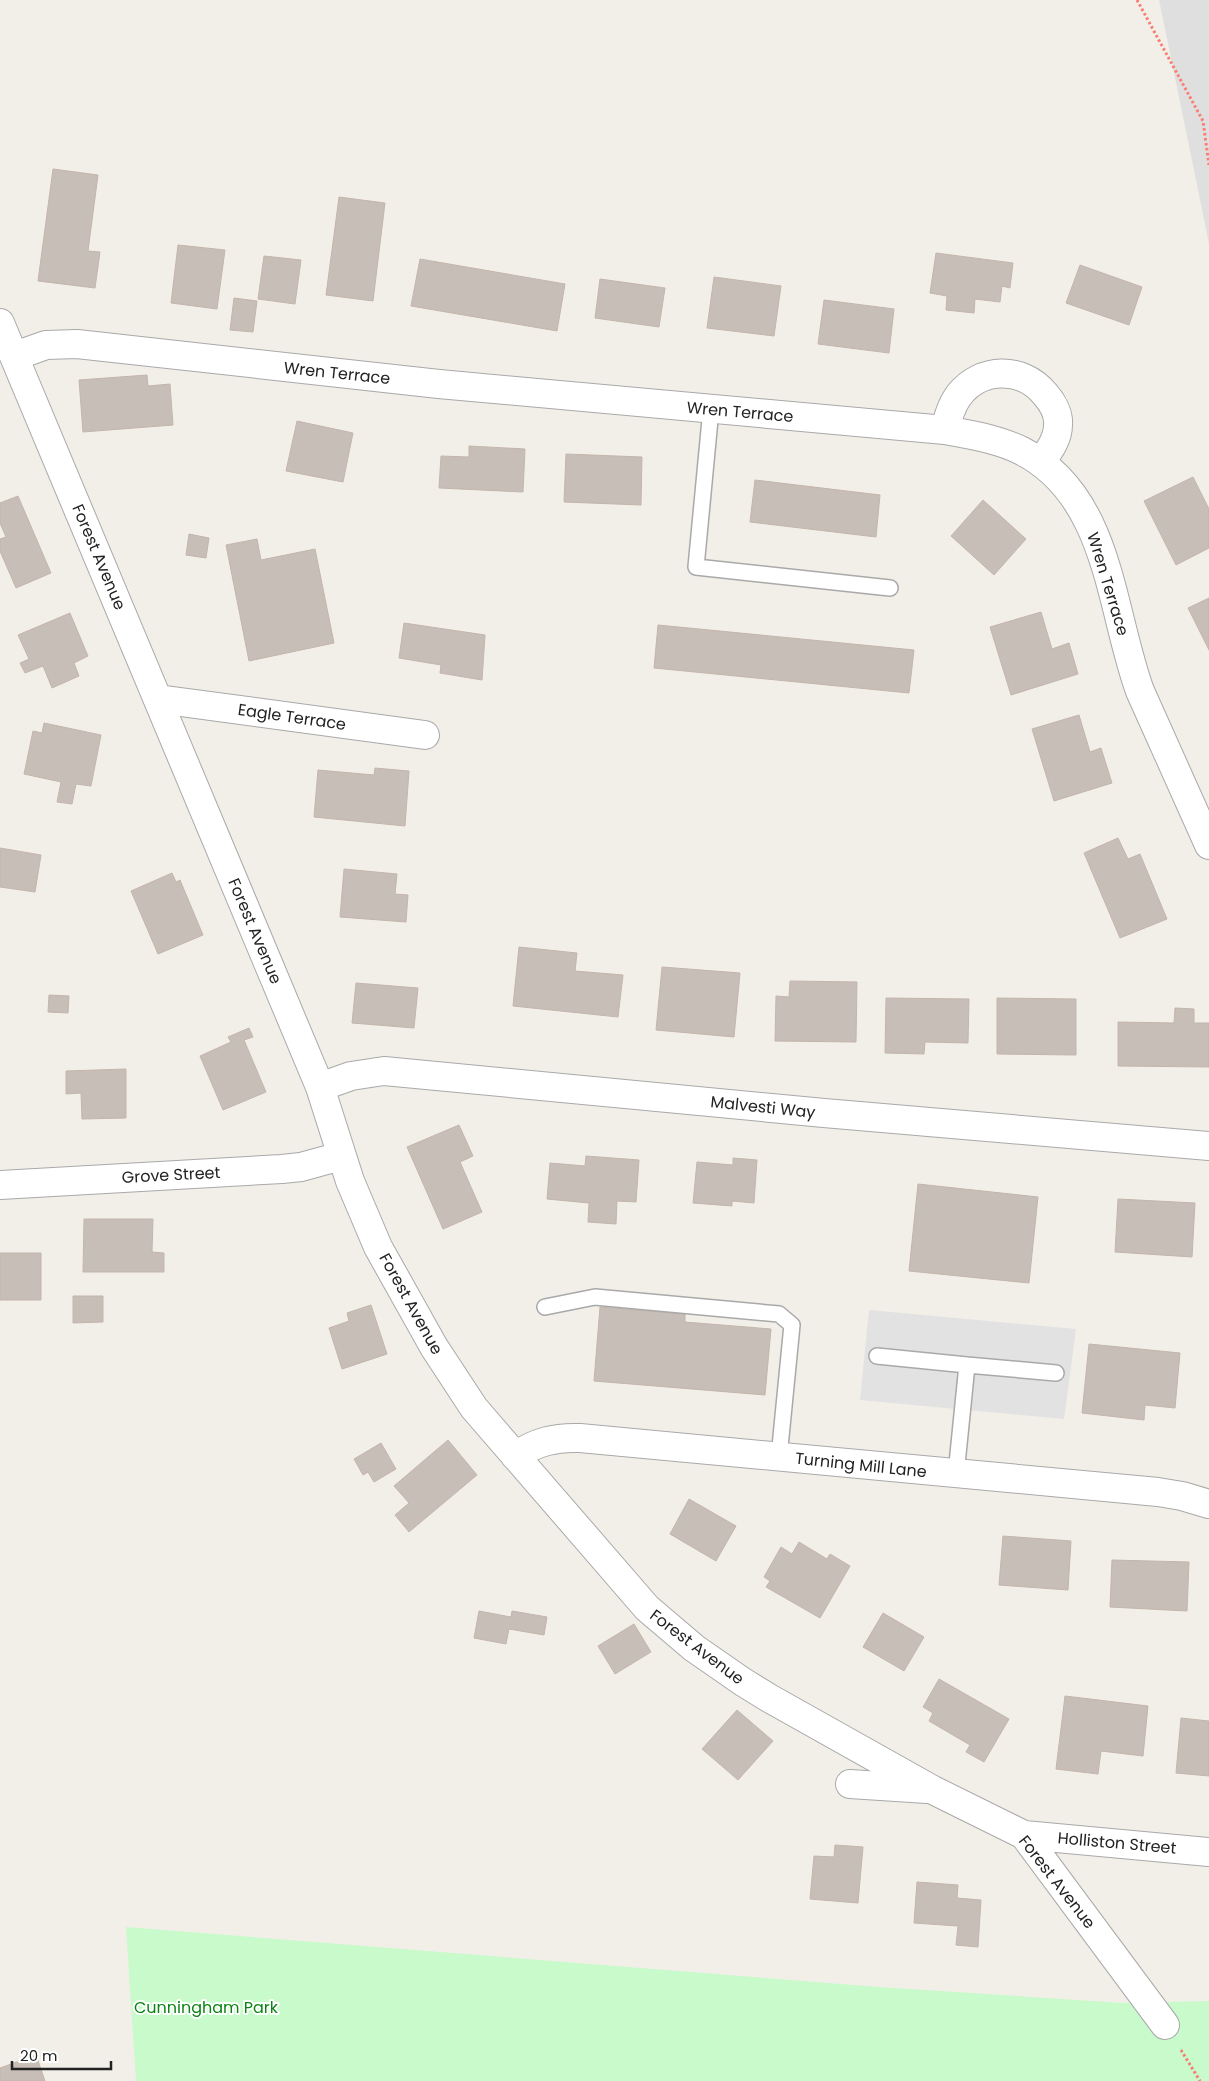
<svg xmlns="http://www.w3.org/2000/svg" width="1209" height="2081" font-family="Poppins,sans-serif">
<rect width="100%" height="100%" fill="#f2efe9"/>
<!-- residential -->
<path fill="#e0dfdf" d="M1159,0h50v244l-15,-74z"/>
<!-- park -->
<path fill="#c8facb" d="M126,1927l753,60 244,16 86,-2v80h-1073z"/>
<!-- parking -->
<path fill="#e2e2e2" d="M869,1310l207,19 -12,90 -204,-19z"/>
<!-- building -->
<path fill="#c7beb8" stroke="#c4b5ab" d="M53,169l45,6 -10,76 12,1 -5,36 -57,-7z
M339,197l46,6 -12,98 -47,-6z
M178,245l47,5 -8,59 -46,-6z
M936,253l77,10 -3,25 -8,-2 -2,16 -25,-3 -1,14 -28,-3 1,-14 -17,-3z
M264,256l37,4 -6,44 -37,-5z
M420,259l145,25 -8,47 -146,-25z
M1080,265l62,22 -13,38 -63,-22z
M714,277l67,9 -7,50 -67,-8z
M600,279l65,9 -6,39 -64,-9z
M234,298l23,3 -4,31 -23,-2z
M824,300l70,9 -5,44 -71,-9z
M147,375l1,11 22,-2 3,41 -90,7 -4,-52z
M297,421l56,12 -10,49 -57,-11z
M469,446l56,3 -2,43 -84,-4 2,-32 28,1z
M566,454l76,3 -1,48 -77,-3z
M1193,477l16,32v39l-33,17 -32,-64z
M755,480l125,15 -4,42 -126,-15z
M18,496l33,77 -35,15 -16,-37v-12l6,-2 -6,-14v-20z
M983,500l43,39 -32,36 -43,-39z
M189,534l20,4 -3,20 -20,-3z
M257,539l4,21 54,-11 19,94 -85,18 -23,-116z
M1209,598v52l-21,-42z
M1041,612l11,37 17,-6 9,31 -67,21 -21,-68z
M70,613l18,43 -14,7 5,13 -27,12 -9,-22 -18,7 -5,-10 9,-4 -11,-24z
M404,623l81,12 -3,45 -42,-7 1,-8 -42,-7z
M658,625l256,25 -5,43 -255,-25z
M1079,715l11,37 11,-4 11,35 -58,18 -22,-72z
M44,723l57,12 -10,51 -15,-2 -4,20 -15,-2 4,-20 -37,-8 9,-43 9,2z
M375,768l34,3 -4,55 -91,-9 4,-47 56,5z
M1118,838l10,21 12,-5 27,65 -47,19 -36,-85z
M0,848l41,7 -6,37 -35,-5z
M344,869l53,5 -2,20 13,1 -2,27 -66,-5z
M172,873l4,9 4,-2 23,55 -45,19 -27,-63z
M519,947l58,6 -2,18 48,4 -5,42 -105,-11z
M662,967l78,6 -6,64 -78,-7z
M790,981l67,1 -1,60 -81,-1 1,-45 13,1z
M356,983l62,5 -4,40 -62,-5z
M49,995l20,1 -1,17 -20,-1z
M886,998l83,1 -1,44 -43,-1 -1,12 -39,-1z
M997,998l79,1v56l-79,-1z
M1175,1008l19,1v14h15v44l-91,-1v-44l56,1z
M249,1028l4,9 -9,3 22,52 -43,18 -23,-54 31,-14 -3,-5z
M126,1069v49l-44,1 -1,-26 -15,1v-23z
M459,1125l14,31 -13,6 22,50 -39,17 -36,-82z
M586,1156l53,4 -3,42 -19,-1 -1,23 -28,-2 1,-19 -42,-4 3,-36 35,3z
M733,1158l24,2 -3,43 -22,-2v5l-39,-3 4,-41 36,3z
M918,1184l120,13 -9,86 -120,-12z
M1118,1199l77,4 -3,54 -77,-5z
M84,1219h69l-1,33 12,1v19h-81z
M0,1253h41v47h-41z
M73,1296h30v26l-30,1z
M371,1305l16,49 -45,15 -13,-41 20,-7 -2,-8z
M600,1307l85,7v8l86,7 -6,66 -171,-14z
M1089,1344l91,9 -5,55 -30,-3 -1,15 -62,-7z
M448,1440l29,35 -68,57 -14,-17 14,-12 -15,-17z
M381,1443l15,26 -22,13 -6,-10 -5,3 -9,-16z
M689,1499l47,27 -20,35 -46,-27z
M1003,1536l68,5 -3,49 -69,-5z
M799,1542l28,17 3,-5 20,12 -30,52 -54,-31 4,-6 -6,-4 17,-30 11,7z
M1112,1560l77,2 -2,49 -77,-4z
M479,1611l32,6 1,-6 35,6 -3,18 -35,-6 -3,15 -32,-6z
M883,1613l41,24 -20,34 -41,-24z
M634,1624l17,28 -36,22 -17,-28z
M939,1679l70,40 -25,43 -18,-10 4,-7 -41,-24 4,-8 -10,-6z
M1065,1696l83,10 -5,50 -42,-5 -3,23 -42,-5z
M737,1710l36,31 -35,39 -36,-31z
M1181,1718l28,3v55l-33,-3z
M835,1845l28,2 -5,56 -48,-4 4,-43 20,1z
M917,1882l41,3 -1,13 24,2 -3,47 -22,-2 2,-19 -44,-3z
M36,2055l9,26h-45v-13z"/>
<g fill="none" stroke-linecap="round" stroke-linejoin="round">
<defs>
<path id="lane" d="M711,409l-15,158 194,21
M545,1307l50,-10 184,17 13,11 -13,132
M877,1356l90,9 -11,109
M967,1365l89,8"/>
<path id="street" d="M0,323l320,764 30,94 28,66 56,100 40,61 173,200 47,40 49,34 26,16 164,92 91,45 141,190
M15,356l31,-11 31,-1 362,40 506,46c26,5 53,9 77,21 88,45 88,158 118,240l69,154
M945,430c3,-12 6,-24 14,-35 22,-28 63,-29 86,-1 7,8 14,20 13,31 0,14 -9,26 -17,37
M158,699l267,36
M320,1087l31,-11 33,-5 440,42 385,33
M0,1185l282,-16 19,-2 40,-11
M515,1456c21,-14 40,-19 65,-18l578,54 24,4 27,8
M850,1784l77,5
M1024,1835l185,17"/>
</defs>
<!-- lane casing -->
<use href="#lane" stroke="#a9a9a9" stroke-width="18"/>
<!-- street casing -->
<use href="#street" stroke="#a9a9a9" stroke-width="30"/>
<!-- path -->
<path stroke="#f97e72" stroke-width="3" stroke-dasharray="2.5 2.5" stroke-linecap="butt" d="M1137,0l66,121 6,44
M1181,2050l19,31"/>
<!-- lane -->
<use href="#lane" stroke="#fff" stroke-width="15"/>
<!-- street -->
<use href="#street" stroke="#fff" stroke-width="28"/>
</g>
<g text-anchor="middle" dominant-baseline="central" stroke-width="4" stroke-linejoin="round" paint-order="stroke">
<!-- street labels -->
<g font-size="16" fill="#222" stroke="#fff">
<text transform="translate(337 373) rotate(6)">Wren Terrace</text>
<text transform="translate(740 412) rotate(5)">Wren Terrace</text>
<text transform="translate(99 557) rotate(67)">Forest Avenue</text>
<text transform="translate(1108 584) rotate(73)">Wren Terrace</text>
<text transform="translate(292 717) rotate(8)">Eagle Terrace</text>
<text transform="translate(255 931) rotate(67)">Forest Avenue</text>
<text transform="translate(763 1107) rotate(6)">Malvesti Way</text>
<text transform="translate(171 1175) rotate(-3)">Grove Street</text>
<text transform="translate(411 1304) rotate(61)">Forest Avenue</text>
<text transform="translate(861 1465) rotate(6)">Turning Mill Lane</text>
<text transform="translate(697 1647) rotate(37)">Forest Avenue</text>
<text transform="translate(1117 1843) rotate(5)">Holliston Street</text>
<text transform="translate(1057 1882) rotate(52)">Forest Avenue</text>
</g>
<!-- park labels -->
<g font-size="16" fill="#0d8315" stroke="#fff">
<text x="206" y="2007">Cunningham Park</text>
</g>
</g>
<!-- scale -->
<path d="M12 2061v8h99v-8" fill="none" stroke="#222222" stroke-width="2.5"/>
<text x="20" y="2061" font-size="15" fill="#222222" stroke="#ffffff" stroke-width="4" paint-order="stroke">20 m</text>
</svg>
